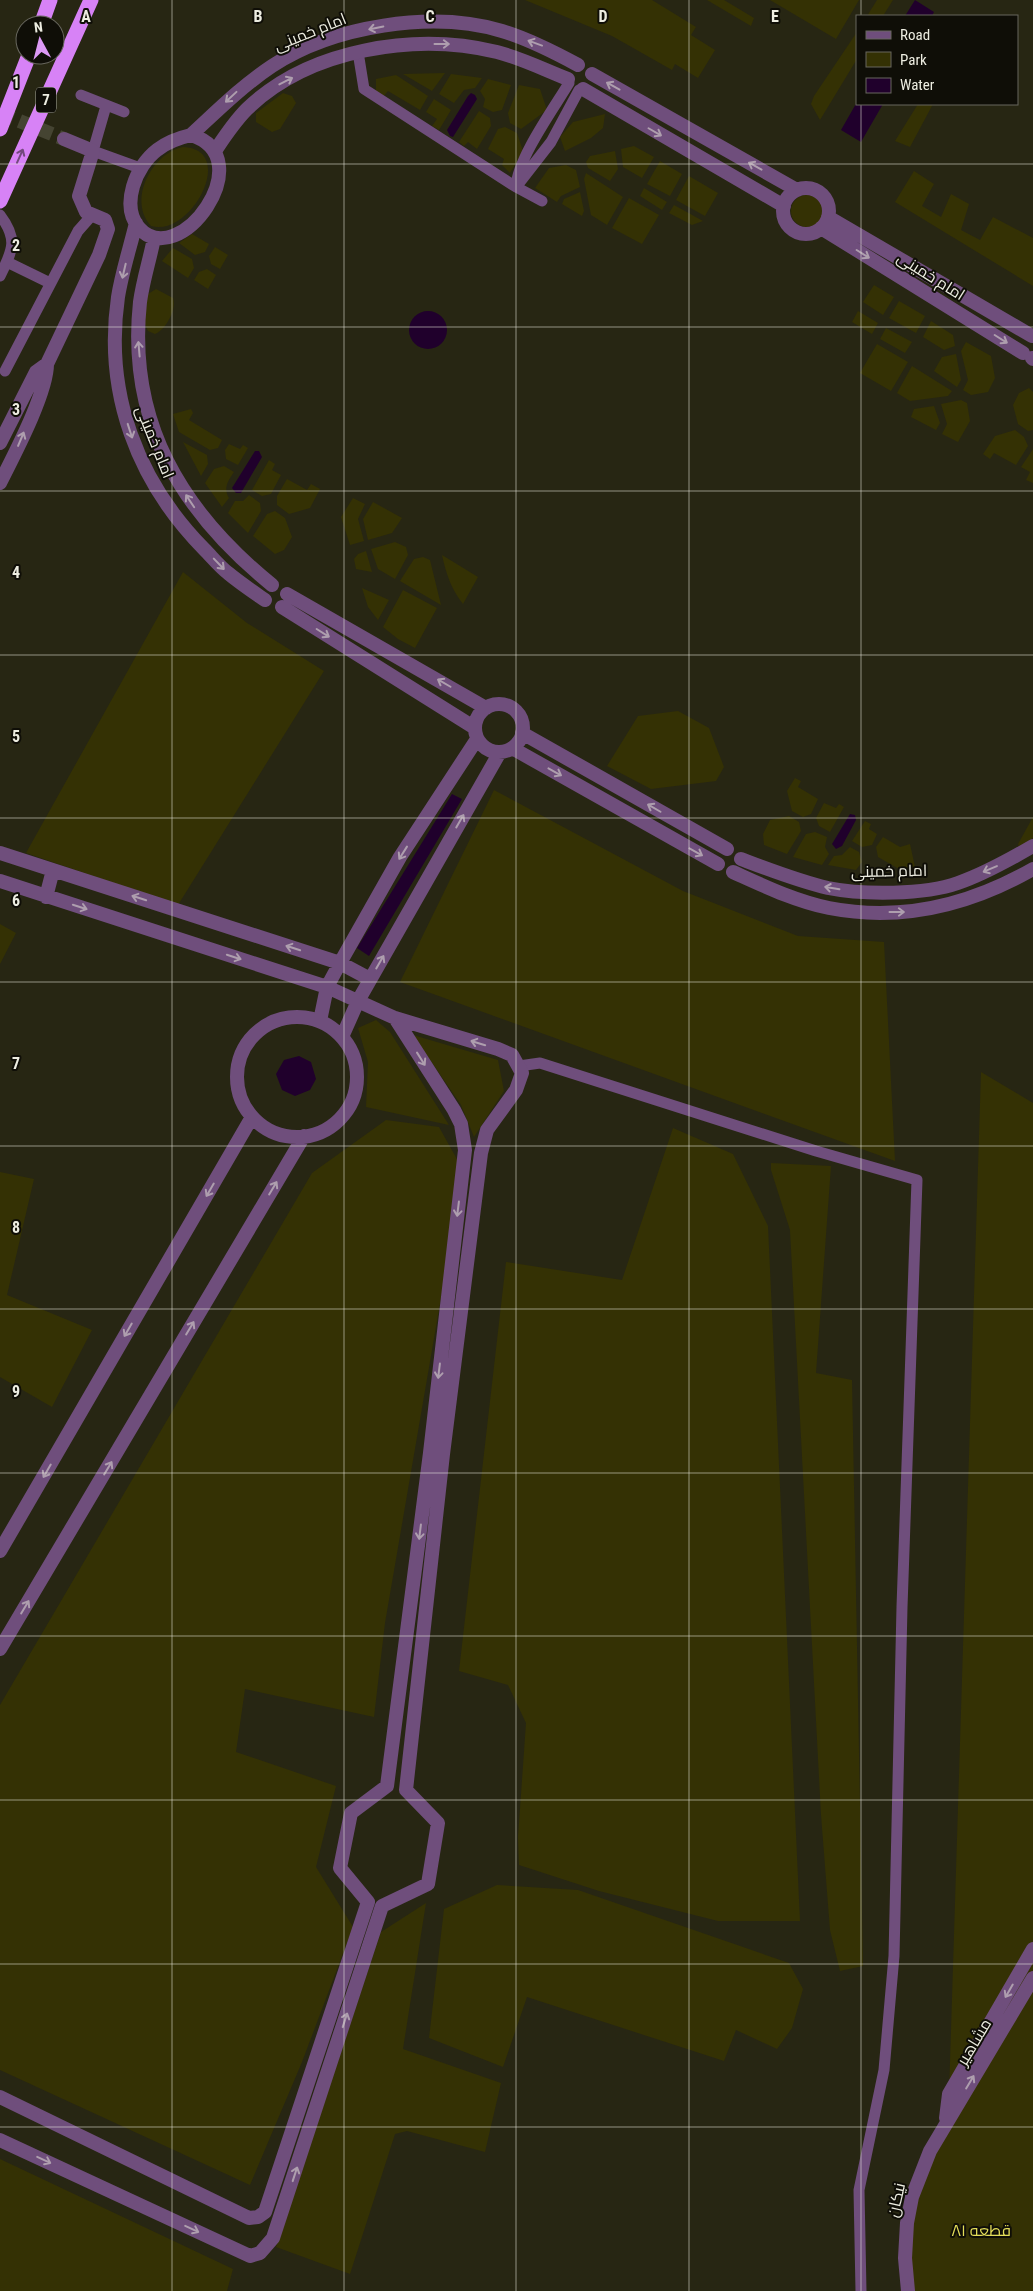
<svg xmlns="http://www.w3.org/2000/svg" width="1033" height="2291" font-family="'Roboto Condensed',Cairo,sans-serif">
<rect width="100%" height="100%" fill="#272613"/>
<!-- green -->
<path fill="#343104" d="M525,0h127l44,27 -5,8 24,15 -17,28 -23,-14 -3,6 -60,-34z
M707,0h17l30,18 -3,8z
M770,0h89l-23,39z
M877,0h16l-10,16h-16z
M857,32v27l-37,61 -9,-16 3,-8z
M445,73l-13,18 -29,-17z
M451,74l31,4 -7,10 -11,2 -10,13 -15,-9z
M396,75l32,21 -8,14 -32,-19 -6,7 -6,-6v-13z
M488,79l23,6 -9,25 -9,2 -10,-5 2,-8 -5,-8z
M519,85l21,4 7,21 -26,19 -11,-6 -2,-10z
M283,93l9,3 4,7 -16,26 -8,3 -16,-10v-9z
M434,99l17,11 -12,20 -7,-4 5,-7 -11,-7z
M918,104h15l-23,43 -15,-6z
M479,111l11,7 1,8 -14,23 -9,-7 -4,4 -5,-4z
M605,114l-2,14 -12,10 -26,13 -5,-14 13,-15z
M505,127l12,6 6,18 -13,22 -8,-8 2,-6 -16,-10 10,-20z
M634,146l20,11 -12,21 -19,-11 -2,-18z
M183,147c55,2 8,91 -32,79 -24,-26 1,-73 32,-79z
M615,151l3,18 -8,12 -22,-13 -2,-6 4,-6z
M660,161l22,13 -12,22 -23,-12z
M566,165l10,5 4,17 -19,9 -4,6 -22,-14 14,-20z
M914,171l20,13 -12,22 19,11 10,-23 18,10 -8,26 19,10 13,-23 40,21v48l-138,-84z
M586,173l37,24 -16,28 -16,-10 -7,-36z
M689,176l29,17 -13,23 -29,-16z
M644,188l23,14 -5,8 -22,-14z
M580,192l4,19 -2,5 -20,-12 2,-5z
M791 211a16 16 0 1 1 32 0a16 16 0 1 1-32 0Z
M629,198l30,17 -17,29 -30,-16z
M674,205l29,16 -11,4 -23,-12z
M192,234l17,10 -4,8 -10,3 -16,-12z
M215,247l13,8 -8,14 -9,-5 -2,-8z
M173,248l19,11 2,9 -6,10 -26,-17z
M207,269l9,6 -8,14 -14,-9 5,-8z
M874,285l20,12 -11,18 -20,-13z
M156,289l17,9c4,11 -7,32 -18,36l-7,-3 -4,-9 4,-28z
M899,301l26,15 -9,17 -27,-15z
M858,311l20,12 -6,11 -20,-12z
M931,321l22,14 2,11 -11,4 -21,-13z
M886,328l26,14 -7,11 -25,-14z
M966,342l25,14 4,22 -7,14 -17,3 -8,-5 5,-10 -7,-29z
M877,344l31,18 -17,29 -31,-18z
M956,354l5,26 -4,7 -23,-16 8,-14z
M912,366l40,25 -4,5 -38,5 -13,-8z
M1029,388l4,4v38l-5,1 -10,-7 -5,-19 6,-12z
M961,400l6,3 3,18 -12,21 -16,-8 5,-10 -6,-20z
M934,406l6,17 -4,7 -25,-13 3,-8z
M191,409l2,4 -4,7 33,20 -4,8 -8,2 -31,-18 -6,-18z
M1015,430l9,7 4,9 -12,19 -22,-12 -4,6 -7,-5 12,-18z
M183,442l24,13 1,9 -7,12z
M229,444l11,5 3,-4 5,3 -10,17 -12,-6 -1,-9z
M1033,449v34l-7,-3 4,-8 -9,-5z
M269,460l6,4 -3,6 9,5 -10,19 -9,2 -10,-6z
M224,466l10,6c-6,9 -11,16 -5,26l-7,9 -17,-24 9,-14z
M287,479l20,11 4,-6 9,5 -10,19 -21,6 -12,-9v-9z
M249,495l11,8 1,8 -13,22 -20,-20 7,-12h8z
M353,498l12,6 -7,15 6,22 -14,4 -9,-28z
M373,502l29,16 -10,15 -24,7 -5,-21z
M275,511l10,7 7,19 -8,13 -9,4 -22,-18 14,-22z
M395,542l11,5 2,8 -13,24 -17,-10 -7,-20z
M366,551l6,21 -16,-3 -2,-10 4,-5z
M442,555l36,22 -15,27c-12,-15 -17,-31 -21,-49z
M423,557l7,3 11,45 -41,-24 14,-22z
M183,572l64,51 77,48 -146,234 -152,-52z
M362,588l27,12 -11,20 -10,-13z
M403,590l34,18 -22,40 -17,-9 -15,-12z
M678,711l31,17 15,39 -8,14 -65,8 -44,-23 31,-50z
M795,778l6,3 -3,6 20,12 -7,15 -8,3 -11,-6 -5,-20z
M494,790l189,101 115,45 86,6 11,219 -495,-179z
M824,803l12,5 3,-4 5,3 -14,25 -11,-6 -3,-8z
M789,816l10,6 2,9 -14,23 -23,-9 -1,-11 7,-14z
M1033,817v21l-14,9 -1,-3z
M865,821l6,3 -2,5 8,5 -5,11 -10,2 -10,-6z
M815,832l12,5 -2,10 4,7 -7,11 -29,-8 13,-23z
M883,837l17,10 10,-3 5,23 -16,2 -21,-12 -2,-10z
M850,847l9,5 3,10 -6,8 -28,-5 6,-9 8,-1z
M0,924l16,9 -16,31z
M376,1020l14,12 59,93 -83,-18 2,-45 -10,-34z
M413,1035l85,25 6,31 -30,46 -13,-32z
M981,1072l52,31v1188h-121l-5,-68 42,-129z
M386,1120l53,7 24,43 -78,453 -11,94 -129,-28 -9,63 100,34 -20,81 37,60 -51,135 -52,123 -250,-115v-365l312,-532z
M673,1128l60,26 35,72 32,695h-82l-119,-30 -80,-26 -1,-28 8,-114 -18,-38 -49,-14 47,-409 116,18z
M771,1163l60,3 -15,207 36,7 11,586 -23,5 -10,-41 -9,-115 -31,-585 -19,-60z
M0,1172l34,7 -27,116 85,35 -40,77 -52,-30z
M497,1885l81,5 211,73 14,26 -11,39 -15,21 -41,-19 -12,31 -197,-64 -24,70 -74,-29 15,-129z
M426,1903l-23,146 98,34 -16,69 -78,-21 -12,3 -45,140 -74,-27 105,-315z
M0,2159l233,110 -6,22h-227z"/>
<!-- water -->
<path fill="#20002c" d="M915,0l19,12 -2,4h-27z
M471,93l4,2 2,4 -24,38 -3,-1 -3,-6 21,-34z
M857,102v2h26l-22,38 -20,-12z
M409 330a19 19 0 1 1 38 0a19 19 0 1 1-38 0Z
M255,451h4l3,6 -21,36h-5l-4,-5z
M452,794l10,5 -93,157 -12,-8z
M850,814l5,1 1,5 -14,26 -6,3 -4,-5z
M299,1056l12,6 5,17 -6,11 -15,6 -13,-6 -6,-16 8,-14z"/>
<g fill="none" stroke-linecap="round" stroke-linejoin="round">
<!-- tertiary-tunnel -->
<path stroke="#454432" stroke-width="14" stroke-dasharray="14 7" stroke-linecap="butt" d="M0,113l64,26"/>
<!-- minor -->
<path stroke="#6f4e7c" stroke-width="11" d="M358,52l6,37 152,98 26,14
M81,95l43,17
M106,106l-13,45 47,17
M516,187c1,-28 38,-79 53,-104
M516,187l35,-45 28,-52
M0,215c19,25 12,36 0,61
M7,262l43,21
M5,371l73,-140 15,-17
M519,1066l21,-3 276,88 101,29 -15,427 -8,349 -10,114 -25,120 2,101"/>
<!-- tertiary -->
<path stroke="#6f4e7c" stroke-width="14" d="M592,74l205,116
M583,89l201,117
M191,135c26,-24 51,-49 81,-69 61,-40 160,-56 230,-35 27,8 52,21 76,34
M191,135c72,22 -12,138 -52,93 -19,-23 -3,-62 18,-78 10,-8 21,-12 34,-15z
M215,151c10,-15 19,-29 32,-42 62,-60 168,-77 250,-57 24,6 48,18 71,27
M783 211a23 23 0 1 1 46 0a23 23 0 1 1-46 0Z
M828,217l204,119
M136,223c-6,25 -14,49 -18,74 -14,96 19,184 86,252 8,8 15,17 24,24 12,10 24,18 37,27
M821,228l202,125
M154,238c-4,21 -11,42 -14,64 -13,121 42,210 132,283
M1032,358l1,1
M0,443l36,-71 11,-8
M0,483c14,-28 47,-90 47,-119l52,-109 9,-26 -3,-9 -19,-8 -7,-16 14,-45 -29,-12
M287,594l199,114
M282,607l193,121
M475 728a24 24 0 1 1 48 0a24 24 0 1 1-48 0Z
M522,733l205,116
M512,748l206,116
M0,853l340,110 30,16
M741,859c29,11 57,22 87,29 35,7 96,7 130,-5 26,-9 51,-23 75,-37
M733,872c31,14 62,29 96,36 72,14 141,-3 204,-39
M0,881l327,106 68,31 103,31 14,6 10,18 -6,17 -29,40 -6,23 -38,301 -37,336 32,33 -10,61 -46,22 -109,332 -13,15 -10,3 -250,-116
M46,897l7,-27
M237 1077a60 60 0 1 1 120 0a60 60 0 1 1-120 0Z
M320,1021l7,-34 13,-24 60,-106 77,-118
M342,1037l16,-36 142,-249
M0,1551l252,-434
M0,1649l304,-513
M0,2097l249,121 9,-1 7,-5 103,-310 -28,-34 11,-55 36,-27 43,-333 35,-303 -4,-26 -7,-14 -59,-92
M946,2118l3,-24 84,-145
M908,2291l-3,-33 2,-35 5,-26 18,-46 103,-173"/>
<!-- motorway -->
<path stroke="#d782f6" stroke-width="15" d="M41,25l9,-25
M0,129l29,-74
M0,201l91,-201"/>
</g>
<!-- one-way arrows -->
<defs><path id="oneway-shaft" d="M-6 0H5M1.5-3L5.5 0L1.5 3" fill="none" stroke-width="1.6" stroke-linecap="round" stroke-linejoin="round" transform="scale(1.25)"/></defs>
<g stroke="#ae9eae">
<use href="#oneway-shaft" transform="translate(376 28) rotate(168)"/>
<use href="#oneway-shaft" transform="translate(535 43) rotate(-160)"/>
<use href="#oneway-shaft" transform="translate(442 44)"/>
<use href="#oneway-shaft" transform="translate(286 81) rotate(-27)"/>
<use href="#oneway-shaft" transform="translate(613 86) rotate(-151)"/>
<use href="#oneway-shaft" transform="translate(231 97) rotate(137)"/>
<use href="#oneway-shaft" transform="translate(655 132) rotate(30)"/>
<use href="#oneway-shaft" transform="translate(755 166) rotate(-151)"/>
<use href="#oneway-shaft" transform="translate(863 254) rotate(32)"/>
<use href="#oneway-shaft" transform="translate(124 271) rotate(103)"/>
<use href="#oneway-shaft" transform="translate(1001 339) rotate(32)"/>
<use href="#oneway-shaft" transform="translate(139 349) rotate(-95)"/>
<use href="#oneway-shaft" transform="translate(130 431) rotate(72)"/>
<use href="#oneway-shaft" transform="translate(21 439) rotate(-67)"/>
<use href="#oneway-shaft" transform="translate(190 501) rotate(-124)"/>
<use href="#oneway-shaft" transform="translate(219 564) rotate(46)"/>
<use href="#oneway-shaft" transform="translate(323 633) rotate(32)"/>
<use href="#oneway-shaft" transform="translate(444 683) rotate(-150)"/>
<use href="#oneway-shaft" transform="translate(555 772) rotate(29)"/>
<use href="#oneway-shaft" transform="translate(654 808) rotate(-150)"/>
<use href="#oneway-shaft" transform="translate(460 821) rotate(-60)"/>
<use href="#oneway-shaft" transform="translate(696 852) rotate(29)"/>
<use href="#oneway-shaft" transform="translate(403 853) rotate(122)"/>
<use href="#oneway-shaft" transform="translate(990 869) rotate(157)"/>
<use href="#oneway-shaft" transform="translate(832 888) rotate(-171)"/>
<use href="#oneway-shaft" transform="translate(139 898) rotate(-162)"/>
<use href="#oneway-shaft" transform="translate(80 907) rotate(18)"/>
<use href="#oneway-shaft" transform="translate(897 912)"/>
<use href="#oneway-shaft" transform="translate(293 948) rotate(-162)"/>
<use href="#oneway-shaft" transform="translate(234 957) rotate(18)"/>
<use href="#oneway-shaft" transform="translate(380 962) rotate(-60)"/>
<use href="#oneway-shaft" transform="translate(478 1043) rotate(-163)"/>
<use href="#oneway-shaft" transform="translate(421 1059) rotate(58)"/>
<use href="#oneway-shaft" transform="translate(273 1188) rotate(-59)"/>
<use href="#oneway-shaft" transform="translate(210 1190) rotate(120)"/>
<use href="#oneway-shaft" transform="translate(458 1209) rotate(97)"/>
<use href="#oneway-shaft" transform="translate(190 1328) rotate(-59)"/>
<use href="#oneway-shaft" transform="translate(128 1330) rotate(120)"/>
<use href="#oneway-shaft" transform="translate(439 1371) rotate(97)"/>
<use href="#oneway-shaft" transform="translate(108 1468) rotate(-59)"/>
<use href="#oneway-shaft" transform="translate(47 1471) rotate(120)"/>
<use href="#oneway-shaft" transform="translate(420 1532) rotate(97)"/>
<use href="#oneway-shaft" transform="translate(25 1607) rotate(-59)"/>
<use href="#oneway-shaft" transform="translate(1009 1991) rotate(120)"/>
<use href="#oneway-shaft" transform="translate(345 2020) rotate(-72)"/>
<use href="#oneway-shaft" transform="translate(970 2082) rotate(-59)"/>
<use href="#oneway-shaft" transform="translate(44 2160) rotate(25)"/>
<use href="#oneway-shaft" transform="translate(295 2174) rotate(-72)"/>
<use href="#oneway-shaft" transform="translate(192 2229) rotate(25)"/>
</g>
<use stroke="#73487e" href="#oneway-shaft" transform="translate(20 156) rotate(-66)"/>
<!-- grid -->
<path fill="none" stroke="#edede1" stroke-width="1" stroke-opacity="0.55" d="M172,0v2291M344,0v2291M516,0v2291M689,0v2291M861,0v16M861,104v2187M0,164h1033M0,327h1033M0,491h1033M0,655h1033M0,818h1033M0,982h1033M0,1146h1033M0,1309h1033M0,1473h1033M0,1636h1033M0,1800h1033M0,1964h1033M0,2127h1033"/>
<g text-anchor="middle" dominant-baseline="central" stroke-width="4" stroke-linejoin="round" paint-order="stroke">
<!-- shield labels -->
<rect fill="#0f0e07" stroke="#aaaaa0" stroke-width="1" x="36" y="87.5" width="20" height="25" rx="4"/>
<g font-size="15" font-weight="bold" fill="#edede1">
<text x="46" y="100">7</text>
</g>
<!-- street labels -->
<g font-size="16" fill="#edede1" stroke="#0f0e07">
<text transform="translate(310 32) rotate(-22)">امام خمینی</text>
<text transform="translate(931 276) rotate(32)">امام خمینی</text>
<text transform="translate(155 442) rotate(68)">امام خمینی</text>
<text transform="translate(889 871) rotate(-1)">امام خمینی</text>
<text transform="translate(974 2042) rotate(-59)">مشاهیر</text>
<text transform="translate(896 2200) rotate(-77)">نیکان</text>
</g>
<!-- park labels -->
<g font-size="16" fill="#e3dd59" stroke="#0f0e07">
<text x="981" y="2230">قطعه ۸۱</text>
</g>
</g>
<g font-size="16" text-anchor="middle" font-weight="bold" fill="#edede1" stroke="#0f0e07" stroke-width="4" stroke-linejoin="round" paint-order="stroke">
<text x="86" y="22">A</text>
<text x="258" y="22">B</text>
<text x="430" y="22">C</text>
<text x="603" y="22">D</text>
<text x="775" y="22">E</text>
<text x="16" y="88">1</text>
<text x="16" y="251">2</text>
<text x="16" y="415">3</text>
<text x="16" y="578">4</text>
<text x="16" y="742">5</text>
<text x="16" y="906">6</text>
<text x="16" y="1069">7</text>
<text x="16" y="1233">8</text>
<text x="16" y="1397">9</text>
</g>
<!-- legend -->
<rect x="856" y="15" width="162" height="90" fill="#0f0e07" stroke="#68675e"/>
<rect x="866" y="31" width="25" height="8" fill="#6f4e7c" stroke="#68675e"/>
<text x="900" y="40" font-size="15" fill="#edede1">Road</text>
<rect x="866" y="52" width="25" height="15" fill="#343104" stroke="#68675e"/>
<text x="900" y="65" font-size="15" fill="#edede1">Park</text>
<rect x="866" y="78" width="25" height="15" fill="#20002c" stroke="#68675e"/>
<text x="900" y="90" font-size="15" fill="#edede1">Water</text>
<!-- north arrow -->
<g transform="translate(40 40) rotate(353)"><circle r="24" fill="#0f0e07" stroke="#68675e"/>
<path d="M0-4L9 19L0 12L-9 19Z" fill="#dc99f5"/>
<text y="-8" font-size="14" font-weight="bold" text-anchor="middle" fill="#edede1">N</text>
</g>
</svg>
